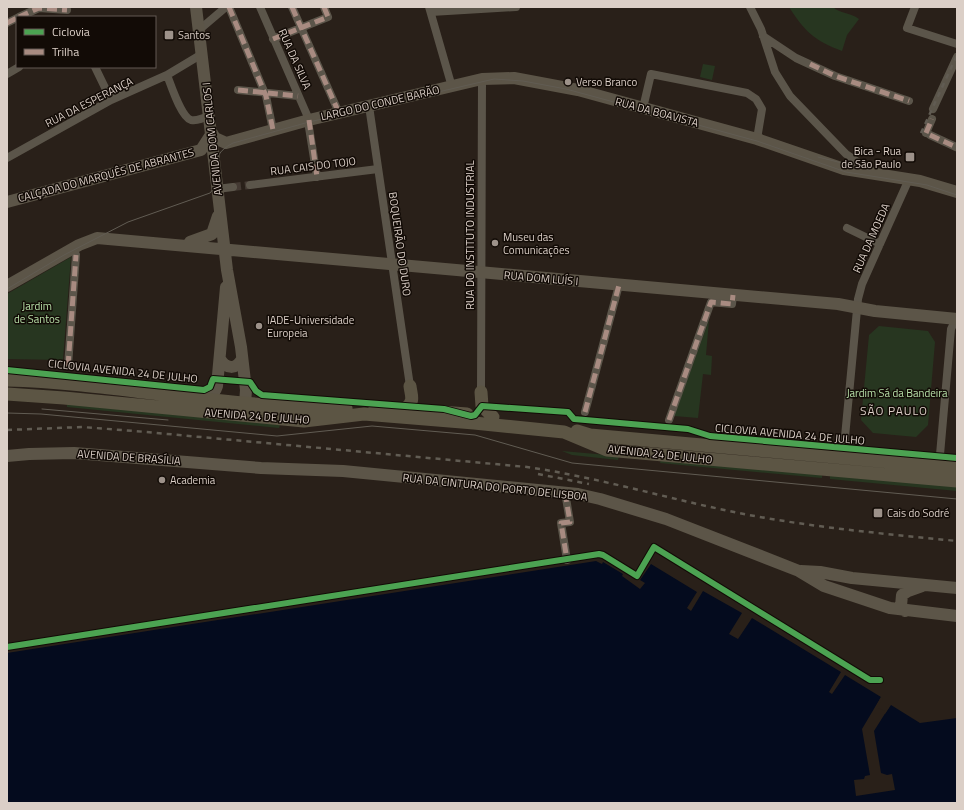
<svg xmlns="http://www.w3.org/2000/svg" width="964" height="810" font-family="'Titillium Web',sans-serif">
<rect width="100%" height="100%" fill="#292019"/>
<!-- green -->
<path fill="#273620" d="M789,7h44c7,7 17,5 26,12l-12,16 -5,16c-27,-10 -38,-20 -53,-44z
M703,64l12,2 -3,14 -12,-3z
M71,257l-8,103 -56,-1v-65z
M709,320l-3,35 6,1 -1,19 -8,-1 -5,44 -24,-2z
M879,326l49,5 7,11 -7,83 -12,12 -43,-4 -12,-13 8,-85z
M67,402l213,23 -1,3 -212,-21z
M562,451l57,5 -1,4 -46,-5z
M661,460l161,15v3l-162,-15z
M830,475l127,11v5l-127,-12z"/>
<!-- water -->
<path fill="#040b1e" d="M596,561l6,3 1,-2 20,12 -1,2 18,13 5,-6 -5,-3 11,-16 46,28 -10,16 4,3 12,-20 39,22 -13,21 9,5 14,-21 89,54 -12,20 3,2 13,-19 36,22 -6,11 10,6 6,-9 29,18 37,-5v85h-950v-150z"/>
<!-- pier -->
<path fill="#292019" d="M881,697l2,2 -6,8 7,4 5,-7h2l-17,27 7,42 6,2 5,-1 3,16 -39,6 -2,-16 10,-1 1,-3 5,-1 -8,-46z"/>
<g fill="none" stroke-linecap="round" stroke-linejoin="round">
<!-- street-tunnel -->
<path stroke="#443a33" stroke-width="8" stroke-dasharray="8 4" stroke-linecap="butt" d="M233,187l17,-2"/>
<!-- street -->
<path stroke="#5b554a" stroke-width="8" d="M229,7l37,89 7,34
M260,7l47,108 10,62
M292,7l47,106
M429,7l23,80
M750,7l11,22 14,43 15,24 56,58 25,17
M915,7l-8,21 50,16
M431,12l85,-5
M19,17l20,-9 28,2
M7,23l10,-5
M199,30l27,-23
M763,36l33,22 39,18 74,25
M273,39l55,-22 -4,-10
M95,67l16,33
M7,74l12,-7
M167,75c4,10 14,42 24,45 7,1 13,-2 19,-5
M238,90l60,6
M369,106l41,280
M643,108l8,-34 96,19 9,6 6,10 -5,30
M933,109l24,-52
M926,133l6,-14
M930,135l26,12
M7,158l104,-58 56,-25 35,-21
M250,185l128,-16
M217,189l16,-2
M847,228l33,16
M68,366l8,-111
M481,392l1,-313
M585,412l34,-127
M669,420l42,-118 21,2 1,-9
M843,458l15,-159 4,-15 47,-105
M939,466l12,-137 6,-12
M565,492l5,30 -9,1 6,37"/>
<!-- secondary -->
<path stroke="#5c5548" stroke-width="12" d="M196,7l31,263 14,77 5,43 -1,14 -5,6
M212,133l3,5 11,5 83,-23 173,-41 32,-1 64,12 179,49 87,30 76,12 37,11
M7,202l194,-52 11,-17
M190,242l22,-8 6,-18
M7,286l72,-41 18,-7 741,66 37,7 82,8
M220,359c6,10 16,11 22,0
M199,399c9,-1 15,-4 18,-13l9,-99
M7,456l22,-2 45,-1 187,15 82,3 235,23 22,5 66,20 133,52 25,15 66,22 67,8
M801,571l19,1 32,6 105,10
M905,611l-4,-5 1,-11 6,-4 14,-5"/>
<!-- primary -->
<path stroke="#5c5544" stroke-width="13" d="M7,380c88,2 175,20 263,25 25,2 51,5 76,3
M481,392l1,14 11,11
M7,394l57,4 240,23 60,-7 110,9 90,9 43,18 350,31
M375,407l92,7
M406,408c9,-7 5,-13 4,-22
M577,431l13,4 367,33"/>
<!-- tram -->
<path stroke="#615c53" stroke-width="1" d="M818,157l52,13
M7,289l57,-34 64,-33 82,-29c18,-19 -8,-34 23,-50l76,-21 185,-43 29,2 43,8 191,52 89,31 81,13 30,10
M42,409l126,11
M7,413l34,1 236,22 95,-10 103,9 97,28 385,36"/>
<!-- rail -->
<path stroke="#615c53" stroke-width="2.5" stroke-dasharray="5 5" stroke-linecap="butt" d="M921,133l36,-78
M7,430l75,-3 53,4 392,36c75,11 148,34 222,48 69,13 138,19 208,26
M538,474l51,10"/>
<!-- quiet -->
<path stroke="#a88b81" stroke-width="5" stroke-dasharray="10 5" stroke-linecap="butt" d="M229,7l37,89 7,34
M292,7l47,106
M19,17l20,-9 28,2
M7,23l10,-5
M273,39l55,-22 -4,-10
M810,64l25,12 74,25
M238,90l60,6
M309,120l8,57
M926,133l6,-14
M930,135l26,12
M68,366l8,-111
M585,412l34,-127
M669,420l42,-118 21,2 1,-9
M565,492l5,30 -9,1 6,37"/>
<defs>
<path id="cycleway" d="M7,370l197,20 6,-3 3,-8 37,3 6,9 6,4 182,14 27,7 4,-1 7,-9 86,6 6,7 114,10 22,7 247,22
M7,647l592,-93 4,1 34,21 17,-29 216,133h10"/>
</defs>
<!-- cycleway casing -->
<use href="#cycleway" stroke="#120b06" stroke-width="8"/>
<!-- cycleway -->
<use href="#cycleway" stroke="#4ca352" stroke-width="6"/>
</g>
<!-- markers -->
<g fill="#9d928a" stroke="#120b06" stroke-width="1.5">
<rect x="164" y="30" width="10" height="10" rx="2"/>
<circle cx="568" cy="82" r="4"/>
<rect x="905" y="152" width="10" height="10" rx="2"/>
<circle cx="495" cy="243" r="4"/>
<circle cx="259" cy="326" r="4"/>
<circle cx="162" cy="480" r="4"/>
<rect x="873" y="508" width="10" height="10" rx="2"/>
</g>
<g text-anchor="middle" dominant-baseline="central" stroke-width="3" stroke-linejoin="round" paint-order="stroke">
<!-- poi labels -->
<g font-size="11" fill="#dbcfc7" stroke="#120b06" text-anchor="start">
<text x="178" y="35">Santos</text>
<text x="576" y="82">Verso Branco</text>
<text x="901" y="151" text-anchor="end">Bica - Rua<tspan x="901" dy="13">de São Paulo</tspan></text>
<text x="503" y="237">Museu das<tspan x="503" dy="13">Comunicações</tspan></text>
<text x="267" y="320">IADE-Universidade<tspan x="267" dy="13">Europeia</tspan></text>
<text x="170" y="480">Academia</text>
<text x="887" y="513">Cais do Sodré</text>
</g>
<!-- street labels -->
<g font-size="11" fill="#dbcfc7" stroke="#120b06">
<text transform="translate(295 59) rotate(66)">RUA DA SILVA</text>
<text transform="translate(89 102) rotate(-27)">RUA DA ESPERANÇA</text>
<text transform="translate(380 103) rotate(-13)">LARGO DO CONDE BARÃO</text>
<text transform="translate(657 112) rotate(15)">RUA DA BOAVISTA</text>
<text transform="translate(212 139) rotate(-96)">AVENIDA DOM CARLOS I</text>
<text transform="translate(313 166) rotate(-7)">RUA CAIS DO TOJO</text>
<text transform="translate(106 175) rotate(-15)">CALÇADA DO MARQUÊS DE ABRANTES</text>
<text transform="translate(470 235) rotate(-90)">RUA DO INSTITUTO INDUSTRIAL</text>
<text transform="translate(871 238) rotate(-66)">RUA DA MOEDA</text>
<text transform="translate(400 244) rotate(82)">BOQUEIRÃO DO DURO</text>
<text transform="translate(541 278) rotate(5)">RUA DOM LUÍS I</text>
<text transform="translate(123 371) rotate(6)">CICLOVIA AVENIDA 24 DE JULHO</text>
<text transform="translate(257 416) rotate(4)">AVENIDA 24 DE JULHO</text>
<text transform="translate(790 434) rotate(5)">CICLOVIA AVENIDA 24 DE JULHO</text>
<text transform="translate(660 454) rotate(6)">AVENIDA 24 DE JULHO</text>
<text transform="translate(129 457) rotate(4)">AVENIDA DE BRASÍLIA</text>
<text transform="translate(495 487) rotate(6)">RUA DA CINTURA DO PORTO DE LISBOA</text>
</g>
<!-- park labels -->
<g font-size="11" fill="#b8e0a9" stroke="#120b06">
<text x="37" y="306">Jardim<tspan x="37" dy="13">de Santos</tspan></text>
<text x="897" y="393">Jardim Sá da Bandeira</text>
</g>
<!-- neighbourhood labels -->
<g font-size="12" letter-spacing="1" fill="#dbcfc7" stroke="#120b06">
<text x="894" y="410">SÃO PAULO</text>
</g>
</g>
<!-- border -->
<rect width="964" height="810" fill="none" stroke="#dbcfc7" stroke-width="16"/>
<!-- legend -->
<rect x="16" y="16" width="140" height="52" fill="#120b06" stroke="#625953"/>
<rect x="24" y="29" width="20" height="6" fill="#4ca352" stroke="#625953"/>
<text x="52" y="36" font-size="12" fill="#dbcfc7">Ciclovia</text>
<rect x="24" y="49" width="20" height="6" fill="#a88b81" stroke="#625953"/>
<text x="52" y="56" font-size="12" fill="#dbcfc7">Trilha</text>
</svg>
